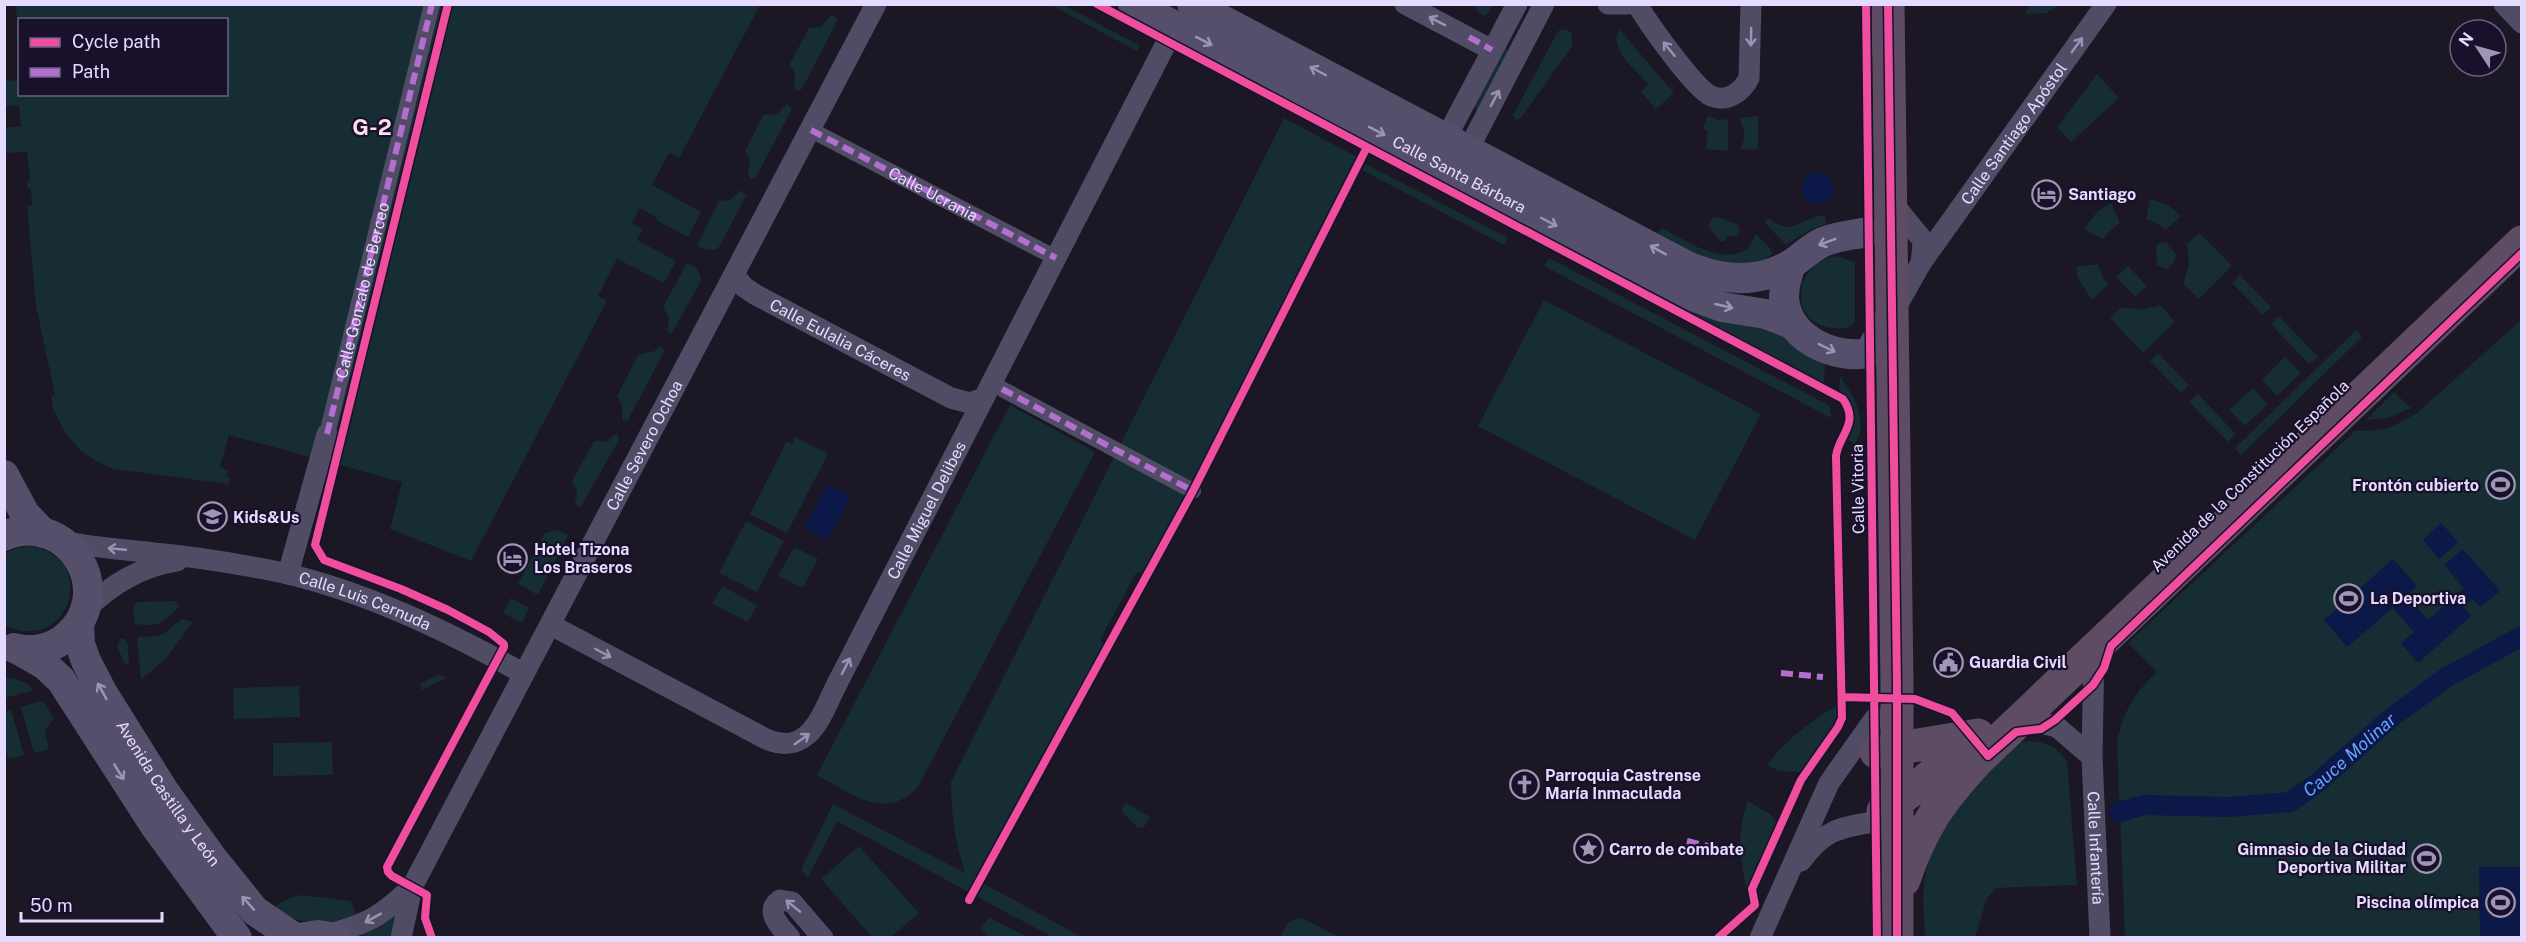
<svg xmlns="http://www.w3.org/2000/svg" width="2526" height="942" font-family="'Public Sans',sans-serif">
<rect width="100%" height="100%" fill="#1b1725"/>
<!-- green -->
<path fill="#152d33" d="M2030,4h29v1l-13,8 -21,1z
M16,5h744l-81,153 -10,-5 -17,32 49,27 -13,25 -32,-17 1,-2 -17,-10 -8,15 11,6 -6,11 39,21 -12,22 -47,-24 -19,37 9,5 -136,260 -81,-32 12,-47 -173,-47 -9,32 8,3 -2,6 4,2 -2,6 -114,-15 -18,-8 -15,-10 -16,-19 -11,-21 -3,-15 4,-1 -19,-89 -9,-101h5l-1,-17h-3l-1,-7h3l-3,-29 -22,1v-25l16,-2 -2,-21 -14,1v-25l14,-1 1,14h206v-74h-206l-1,37z
M1051,5h13l76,41 -3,5z
M1477,5v-1l16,1 -6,9 -4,2 -9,-9z
M831,15l6,3v3l-35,68 -5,2 -3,-3 1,-15 -6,-8 20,-37 12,-1z
M1563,29l8,3 2,13 -53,74h-5l-2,-4 45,-84z
M1619,29l55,64 -18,16 -15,-17 7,-8c-12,-14 -40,-35 -29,-55z
M1501,46l11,6 -31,59 -11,-6z
M2097,74l22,24 -48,44 -14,-15z
M787,104l5,5 -36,68 -5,2 -3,-4 2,-14 -5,-10 18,-36 14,-1z
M1711,116l7,4 8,-1 2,2v30l-22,-2 2,-17 -5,-3 4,-12z
M1758,116v33l-18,1c6,-13 6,-19 -1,-32z
M1284,118l73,39 -219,431 3,-16 -5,1 -36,67 3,4 11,-10 -137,246 105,57h-30l-215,-116 -29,56 -7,-7 32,-66 132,69c-10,-31 -14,-58 -14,-91z
M1366,164l142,74 -4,7 -142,-75z
M741,190l5,6 -27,51c-7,6 -15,3 -22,-1l22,-45 11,-1z
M2150,199l18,6 13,11 -15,14 -6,-5 -14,-6z
M2111,203l9,19 -18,17 -18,-10 12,-16z
M1825,215l1,9 -16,6 -24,15 -21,-22 3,-5c27,20 29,0 57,-3z
M1717,217l21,7 2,8 -3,4h-9l-4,5h-4l-12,-15 4,-8z
M1662,228c24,13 57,36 85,22l9,-16 14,14 2,6c-13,12 -43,13 -59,8 -19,-5 -39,-18 -57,-26z
M2199,233l33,33 -33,33 -16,-15 6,-21 -2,-19z
M2159,243h7l10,11 -2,8 -7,7 -10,-4 -1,-19z
M1836,256l19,6v60c-6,7 -12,7 -21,6 -46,-2 -43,-65 2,-72z
M1549,258l281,148 1,12 -287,-152z
M687,263l9,5 5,9 -2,8 -28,49 -3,-2 1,-15 -6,-10z
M2098,264l5,14 5,7 -16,15 -14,-22 -2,-11z
M2128,266l19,20 -12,11 -19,-20z
M1623,271l153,60 20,16 29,16 -1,21 -204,-108z
M2240,275l31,32 -8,8 -31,-32z
M1544,300l217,114 -66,126 -217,-114z
M2160,305l15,17 -32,31 -33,-35 11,-11 21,3z
M2279,316l39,41 -9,7 -38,-40z
M2521,320v617h-396l-8,-193c5,-31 17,-51 40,-72l-29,-29 228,-213 12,1 21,-3 28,-15z
M2356,330l6,7 -121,118 -6,-7z
M659,346l6,4 -37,70 -5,1 -2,-18 -4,-7 21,-41 17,-4z
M2158,353l31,32 -8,8 -31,-32z
M2285,357l16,16 -24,23 -15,-16z
M1840,376c13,19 30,46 15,68l-8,-5c8,-16 10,-38 -8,-48z
M2253,388l15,16 -23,22 -16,-16z
M2394,392l17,16 -23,10 -22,2z
M2198,394l38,40 -8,8 -39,-40z
M1010,405l85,47 -177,335c-32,35 -68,6 -101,-12z
M617,433l2,7 -39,68 -5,-5 2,-12 -5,-10 21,-38 3,-2 9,1z
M795,437l33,17 -41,79 -37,-19 37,-73 5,3z
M746,521l38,20 -27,51 -38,-19z
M559,530l9,5 -29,58 -3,1 -18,-10 27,-51z
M30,546c71,11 39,111 -25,79l-1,-71 13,-6z
M794,547l24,12 -15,29 -25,-12z
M722,586l35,19 -9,17 -36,-18z
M511,598l18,10 -7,15 -19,-10z
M176,601l3,5c-15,18 -20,21 -44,18l-2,-16 4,-6z
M182,619l11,3 -28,38 -24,19 -4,-40 3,-3c25,3 24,-4 42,-17z
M120,639h4l4,5 1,22 -4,-2 -8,-18z
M439,674l7,4 -24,12 -2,-6z
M5,678c11,0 21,3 29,12l-29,8z
M299,686l1,31 -66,2 -1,-31z
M40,701l5,3 9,14 -9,13 4,18 -15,4 -13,-46z
M1839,704l-1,18 -36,50 -23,-1 -12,-6c19,-26 45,-44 72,-61z
M11,710l13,45 -15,4 -4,-11 -1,-36z
M2030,741c17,1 27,6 37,20l10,124 -81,3 -9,10 -12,39 -50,1c0,-20 -4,-42 0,-61 13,-66 47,-90 92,-134z
M332,742l1,33 -60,1v-33z
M1748,801l22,13 8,11 -29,66 2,4 -2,5c-8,-34 -14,-65 -1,-99z
M1126,803l24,14 -6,10 -6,1 -15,-15 -1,-6z
M859,846l60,67 -28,24h-19l-51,-58z
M302,895l49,6 7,17c-28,7 -62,8 -86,-10l17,-10z
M402,907l-10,30h-26l-5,-3 24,-11z
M990,917v1l38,19h-39l-9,-9z
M1298,917l6,2 35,18h-59l8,-14z"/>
<!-- water -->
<path fill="#0c1847" d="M1802 188a16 16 0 1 1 32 0a16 16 0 1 1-32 0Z
M827,484l24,12 -23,44 -24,-12z
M2441,523l17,19 -19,17 -16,-19z
M2463,549l37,42 -19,16 -9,-8 -9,8 8,9 -53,47 -17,-20 13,-11 -21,-24 -46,39 -23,-27 69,-61 24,27 -11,10 22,24 36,-32 -20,-23z
M2479,867h42v70h-41z"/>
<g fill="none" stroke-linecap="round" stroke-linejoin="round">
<!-- canal -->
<path stroke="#0c1847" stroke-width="20" id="s1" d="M2119,812l25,-7 84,2 62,-5 26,-18 76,-67 55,-40 75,-41"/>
<!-- pedestrian -->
<path stroke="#514c66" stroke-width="16" d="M811,130l245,128
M1002,389l191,102
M327,434l105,-430"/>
<!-- minor -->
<g stroke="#514c66" stroke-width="21">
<path d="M1405,4l87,46"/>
<path d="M1608,4h20"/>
<path d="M1637,4c11,19 57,84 74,92 16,7 31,-4 38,-18l2,-74"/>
<path d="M2504,4l18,19"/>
<path d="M1446,138l71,-134"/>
<path d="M1468,150l76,-146"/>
<path d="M1890,200l31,38 2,6 -2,19"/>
<path id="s2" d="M735,276l9,11 12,8 195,103 19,5 14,-5"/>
<path id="s3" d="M1895,309l26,-46 185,-259"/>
<path id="s4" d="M63,541c30,7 60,8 91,12 33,3 66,8 99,14 93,15 190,61 271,107"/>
<path d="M288,574l39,-140"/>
<path d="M85,610c27,-26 55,-43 92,-49"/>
<path id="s5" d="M551,625l215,114c46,19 56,-28 74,-61l335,-652"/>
<path id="s6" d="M2094,650l-2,107 8,181"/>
<path d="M2022,718l35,9 35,30"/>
<path d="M1801,861c22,-30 38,-34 73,-39"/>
<path id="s7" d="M325,935c43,-11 55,-18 87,-48l464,-883"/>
<path d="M401,938l11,-51"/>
<path d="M790,938c-10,-12 -26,-26 -10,-38l12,2 31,36"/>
<path d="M1760,938l69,-155 46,-65"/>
</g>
<!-- secondary -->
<g stroke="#564f6c" stroke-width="30">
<path id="s8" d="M1133,4l562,293 27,10 44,7 26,10"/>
<path d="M1192,4l495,262c35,15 72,18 106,-3 10,-7 19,-16 30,-21 14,-6 30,-7 45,-10"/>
<path d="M1791,264c-4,13 -9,27 -6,41 7,36 51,54 84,48l21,-36"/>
<path d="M4,475l21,39 18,19"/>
<path d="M4,536c66,-28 117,61 58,104 -13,10 -32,12 -48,8"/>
<path id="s9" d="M79,623l1,21 6,17 16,31 62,99 49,68 42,52 40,27"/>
<path d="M17,649l28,16 16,15 94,146 82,112"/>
<path d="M299,938l19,-3 19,3"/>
</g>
<!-- trunk -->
<path stroke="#5e4c65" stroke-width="33" d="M1888,4l9,682v252
M1876,752l102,-17
M1883,811l38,-27 46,-40
M1904,880c18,-53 36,-79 74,-120l544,-518"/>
<!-- quiet -->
<g stroke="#b36fd0" stroke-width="6" stroke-dasharray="12 6" stroke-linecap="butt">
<path d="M1469,37l23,13"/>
<path id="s10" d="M811,130l245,128"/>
<path d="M1002,389l191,102"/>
<path id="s11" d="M327,434l105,-430"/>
<path d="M1781,673l42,4"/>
<path d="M1687,841l29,7"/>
</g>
<defs>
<path id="cycleway" d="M1097,4l746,395c17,25 -4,35 -7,57l6,262 -4,9 -37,53 -49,109 3,16 -37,33
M1866,4l11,934
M1888,4l9,682v252
M1842,697l73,2 37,14 36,43 28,-24 25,-3 14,-9 38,-35 11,-17 7,-22 411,-393
M969,900l224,-409 174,-344
M432,938l-7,-20 2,-23 -35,-19 -4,-4 -1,-5 117,-220v-3l-15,-12 -41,-22 -47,-21 -77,-29 -9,-15 133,-541"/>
</defs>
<!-- cycleway casing -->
<use href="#cycleway" stroke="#19112b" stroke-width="11"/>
<!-- cycleway -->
<use href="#cycleway" stroke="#ef4d9e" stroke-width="8"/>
</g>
<!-- one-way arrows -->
<defs><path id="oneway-shaft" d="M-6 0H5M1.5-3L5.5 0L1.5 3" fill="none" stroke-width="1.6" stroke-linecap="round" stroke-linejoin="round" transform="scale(1.5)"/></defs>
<g stroke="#9a94b2">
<use href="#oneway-shaft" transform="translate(1437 21) rotate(-153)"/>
<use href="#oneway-shaft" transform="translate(1751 37) rotate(91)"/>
<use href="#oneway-shaft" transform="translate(2077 45) rotate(-54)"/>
<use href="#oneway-shaft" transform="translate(1669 49) rotate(-129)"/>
<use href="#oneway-shaft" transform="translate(1495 98) rotate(-62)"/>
<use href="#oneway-shaft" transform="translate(117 549) rotate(-175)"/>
<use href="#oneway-shaft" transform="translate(603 653) rotate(28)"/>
<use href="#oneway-shaft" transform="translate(846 666) rotate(-63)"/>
<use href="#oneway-shaft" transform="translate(802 739) rotate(-35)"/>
<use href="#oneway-shaft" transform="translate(793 906) rotate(-141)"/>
<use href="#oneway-shaft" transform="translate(373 918) rotate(151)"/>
</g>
<g stroke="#9d95b6">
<use href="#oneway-shaft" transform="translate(1204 41) rotate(27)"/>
<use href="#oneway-shaft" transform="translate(1318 71) rotate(-152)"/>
<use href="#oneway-shaft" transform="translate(1377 131) rotate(27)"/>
<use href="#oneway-shaft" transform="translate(1549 222) rotate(28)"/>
<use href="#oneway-shaft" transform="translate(1827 242) rotate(159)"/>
<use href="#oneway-shaft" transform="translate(1658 250) rotate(-151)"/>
<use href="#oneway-shaft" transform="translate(1724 306) rotate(13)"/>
<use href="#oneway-shaft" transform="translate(1827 348) rotate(26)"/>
<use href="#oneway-shaft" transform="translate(102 691) rotate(-119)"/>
<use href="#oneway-shaft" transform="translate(119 772) rotate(58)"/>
<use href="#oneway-shaft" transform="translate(248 903) rotate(-132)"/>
</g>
<!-- icons -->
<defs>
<symbol id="hotel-ring" viewBox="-11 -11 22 22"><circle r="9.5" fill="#19112b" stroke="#9e96b3" stroke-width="1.5"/><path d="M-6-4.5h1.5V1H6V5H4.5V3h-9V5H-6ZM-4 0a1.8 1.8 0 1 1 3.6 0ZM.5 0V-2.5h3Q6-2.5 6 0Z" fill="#9e96b3"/></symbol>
<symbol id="stadium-ring" viewBox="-11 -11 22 22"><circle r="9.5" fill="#19112b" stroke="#9e96b3" stroke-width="1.5"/><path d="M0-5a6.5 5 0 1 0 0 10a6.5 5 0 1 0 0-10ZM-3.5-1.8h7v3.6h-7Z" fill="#9e96b3"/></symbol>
<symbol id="school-ring" viewBox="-11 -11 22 22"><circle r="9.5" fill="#19112b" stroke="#9e96b3" stroke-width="1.5"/><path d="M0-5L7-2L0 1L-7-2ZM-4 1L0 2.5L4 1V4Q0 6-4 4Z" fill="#9e96b3"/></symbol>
<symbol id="civic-ring" viewBox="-11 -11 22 22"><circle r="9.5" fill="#19112b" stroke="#9e96b3" stroke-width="1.5"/><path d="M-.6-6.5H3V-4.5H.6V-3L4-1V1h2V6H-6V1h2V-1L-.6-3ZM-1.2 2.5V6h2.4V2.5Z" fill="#9e96b3"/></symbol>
<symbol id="church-ring" viewBox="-11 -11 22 22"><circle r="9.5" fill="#19112b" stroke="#9e96b3" stroke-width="1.5"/><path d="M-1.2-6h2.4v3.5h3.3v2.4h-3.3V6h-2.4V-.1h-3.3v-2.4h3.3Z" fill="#9e96b3"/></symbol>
<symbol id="sight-ring" viewBox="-11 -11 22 22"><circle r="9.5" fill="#19112b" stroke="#9e96b3" stroke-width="1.5"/><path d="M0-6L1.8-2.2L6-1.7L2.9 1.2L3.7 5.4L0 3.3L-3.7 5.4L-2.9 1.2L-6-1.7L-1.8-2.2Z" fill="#9e96b3"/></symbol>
</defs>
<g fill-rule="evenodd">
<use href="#hotel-ring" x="2030" y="178" width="33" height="33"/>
<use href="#stadium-ring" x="2484" y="468" width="33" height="33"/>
<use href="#school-ring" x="196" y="500" width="33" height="33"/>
<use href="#hotel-ring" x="496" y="542" width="33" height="33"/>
<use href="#stadium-ring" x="2332" y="582" width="33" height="33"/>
<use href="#civic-ring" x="1932" y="646" width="33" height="33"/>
<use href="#church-ring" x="1508" y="768" width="33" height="33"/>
<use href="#sight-ring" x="1572" y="832" width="33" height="33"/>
<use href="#stadium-ring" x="2410" y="842" width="33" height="33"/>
<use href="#stadium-ring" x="2484" y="886" width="33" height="33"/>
</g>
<g text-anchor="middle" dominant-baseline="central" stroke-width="4.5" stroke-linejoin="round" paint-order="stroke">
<!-- street labels -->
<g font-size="16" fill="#e4dbff" stroke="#19112b">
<text stroke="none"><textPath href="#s3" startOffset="212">Calle Santiago Apóstol</textPath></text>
<text stroke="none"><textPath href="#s8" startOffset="368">Calle Santa Bárbara</textPath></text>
<text stroke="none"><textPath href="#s10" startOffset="138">Calle Ucrania</textPath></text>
<text stroke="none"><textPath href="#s11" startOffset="148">Calle Gonzalo de Berceo</textPath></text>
<text stroke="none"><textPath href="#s2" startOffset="124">Calle Eulalia Cáceres</textPath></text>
<text stroke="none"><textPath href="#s7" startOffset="600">Calle Severo Ochoa</textPath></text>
<text transform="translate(2250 476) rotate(-44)">Avenida de la Constitución Española</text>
<text transform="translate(1858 489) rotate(-91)">Calle Vitoria</text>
<text stroke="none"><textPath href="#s5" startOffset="542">Calle Miguel Delibes</textPath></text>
<text stroke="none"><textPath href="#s4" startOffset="309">Calle Luis Cernuda</textPath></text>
<text stroke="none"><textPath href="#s9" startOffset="195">Avenida Castilla y León</textPath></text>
<text stroke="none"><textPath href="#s6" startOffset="198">Calle Infantería</textPath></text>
</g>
<!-- poi labels -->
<g font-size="16" font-weight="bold" fill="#e4dbff" stroke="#19112b" text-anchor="start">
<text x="2068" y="194">Santiago</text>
<text x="2479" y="485" text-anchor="end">Frontón cubierto</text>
<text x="233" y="517">Kids&amp;Us</text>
<text x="534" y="549">Hotel Tizona<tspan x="534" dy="18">Los Braseros</tspan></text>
<text x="2370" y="598">La Deportiva</text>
<text x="1969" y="662">Guardia Civil</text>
<text x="1545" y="775">Parroquia Castrense<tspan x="1545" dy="18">María Inmaculada</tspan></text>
<text x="1609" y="849">Carro de combate</text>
<text x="2406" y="849" text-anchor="end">Gimnasio de la Ciudad<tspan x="2406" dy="18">Deportiva Militar</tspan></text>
<text x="2479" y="902" text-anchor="end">Piscina olímpica</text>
</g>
<!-- water labels -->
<g font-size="18" font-style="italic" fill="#69a3ff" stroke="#19112b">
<text stroke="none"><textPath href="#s1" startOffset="248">Cauce Molinar</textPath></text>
</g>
<!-- district labels -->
<g font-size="22" font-weight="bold" fill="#ffdded" stroke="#19112b">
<text x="372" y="127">G-2</text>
</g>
</g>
<!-- border -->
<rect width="2526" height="942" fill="none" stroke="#e4dbff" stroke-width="12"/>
<!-- legend -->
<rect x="18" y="18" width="210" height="78" fill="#19112b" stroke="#6a6280" stroke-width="1.5"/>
<rect x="30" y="38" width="30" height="9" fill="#ef4d9e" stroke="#6a6280" stroke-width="1.5"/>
<text x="72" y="48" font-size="18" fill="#e4dbff">Cycle path</text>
<rect x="30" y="68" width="30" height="9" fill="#b36fd0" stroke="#6a6280" stroke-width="1.5"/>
<text x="72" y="78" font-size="18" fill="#e4dbff">Path</text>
<!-- north arrow -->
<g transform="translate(2478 48) rotate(306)"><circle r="28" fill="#19112b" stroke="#6a6280" stroke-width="1.5"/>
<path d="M0-4.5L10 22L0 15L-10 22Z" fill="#9e96b3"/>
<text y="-9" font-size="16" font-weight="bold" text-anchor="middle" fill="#e4dbff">N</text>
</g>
<!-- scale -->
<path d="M21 912v9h141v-9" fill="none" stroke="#e4dbff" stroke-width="3"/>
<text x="30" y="912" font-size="18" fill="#e4dbff" stroke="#19112b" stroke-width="4.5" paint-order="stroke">50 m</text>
</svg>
